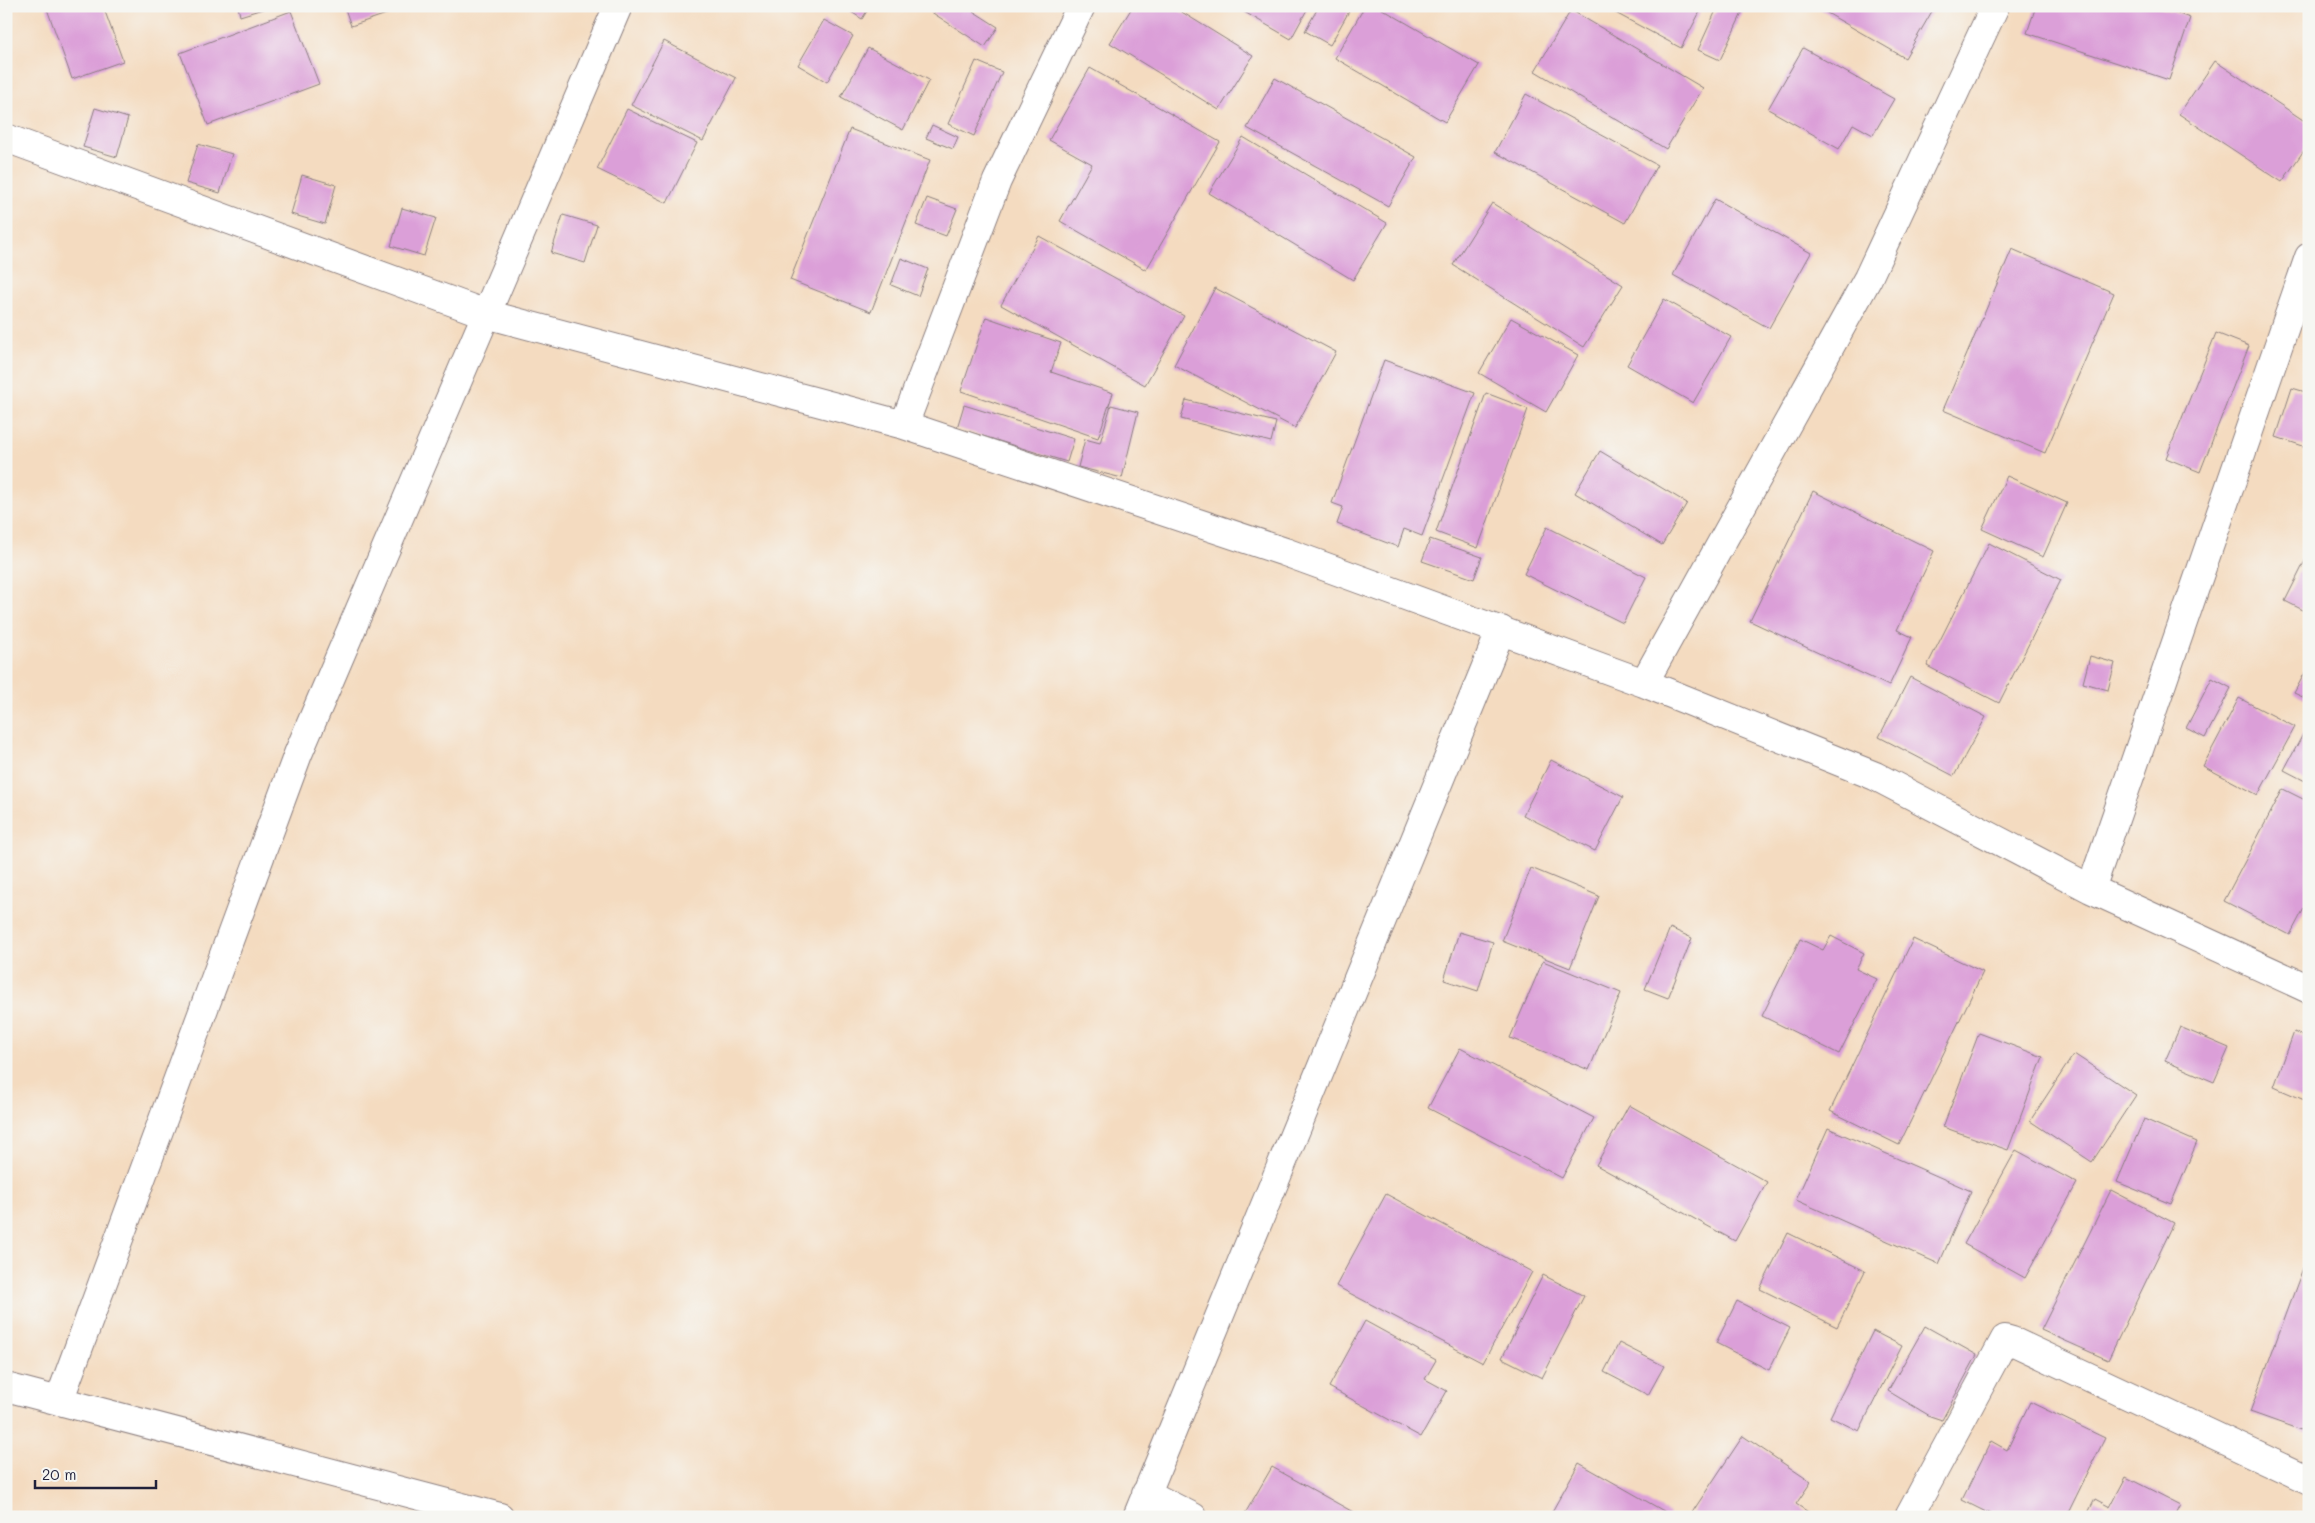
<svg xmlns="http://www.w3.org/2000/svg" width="2315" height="1523" font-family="Mali,sans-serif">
<rect width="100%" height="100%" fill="#f6f6f2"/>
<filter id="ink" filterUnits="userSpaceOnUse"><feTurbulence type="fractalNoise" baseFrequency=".02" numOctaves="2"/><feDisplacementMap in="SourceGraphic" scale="10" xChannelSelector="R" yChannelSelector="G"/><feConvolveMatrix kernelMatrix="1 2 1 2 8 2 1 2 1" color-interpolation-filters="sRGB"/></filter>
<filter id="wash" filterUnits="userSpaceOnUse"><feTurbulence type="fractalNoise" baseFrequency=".0096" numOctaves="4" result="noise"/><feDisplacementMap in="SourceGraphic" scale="20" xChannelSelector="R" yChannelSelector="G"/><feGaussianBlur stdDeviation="1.12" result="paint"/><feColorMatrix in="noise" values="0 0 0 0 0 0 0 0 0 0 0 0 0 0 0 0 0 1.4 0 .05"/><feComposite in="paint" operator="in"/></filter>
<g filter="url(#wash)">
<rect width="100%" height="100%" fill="#f4dbc0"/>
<g id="blocks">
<!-- building -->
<path fill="#db9fd8" d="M46,6h57l20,55 -51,18z
M238,6h30l1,1 -29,9z
M344,6h63v1l-56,19z
M842,6h28l-8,13z
M922,6h43l33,21 -13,20z
M1133,6h39l81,50 -34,54 -109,-67z
M1234,6h75l-18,33z
M1319,6h33l-22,39 -25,-14z
M1365,6h12l102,59 -34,57 -110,-64z
M1612,6h91l-22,42 -71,-38z
M1718,6h15l10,5 -23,49 -22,-10z
M1815,6h120l-30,52z
M2036,6h119l35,12 -21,62 -142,-47z
M1571,10l132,78 -37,61 -131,-78z
M291,11l28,73 -111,41 -28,-72z
M824,20l29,16 -26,46 -29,-17z
M664,41l72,37 -33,63 -72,-36z
M868,48l61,32 -26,50 -62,-33z
M1803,48l91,51 -21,36 -20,-11 -14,25 -71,-40z
M976,61l26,11 -28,64 -26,-12z
M2215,61l94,63v19l-27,39 -103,-68z
M1090,68l130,74 -74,128 -86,-49 32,-57 -43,-24z
M1275,78l141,79 -28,49 -141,-78z
M1526,94l131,71 -32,58 -130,-71z
M95,108l33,10 -11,39 -34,-10z
M627,109l70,34 -30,60 -70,-34z
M932,125l26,12 -5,12 -27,-11z
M850,129l80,31 -59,152 -81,-32z
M1243,137l144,86 -34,57 -144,-87z
M198,144l34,10 -12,39 -34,-10z
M302,175l34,10 -11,39 -34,-10z
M927,198l30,11 -11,27 -30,-11z
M1715,199l96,54 -42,75 -96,-53z
M1492,203l131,82 -39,62 -131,-82z
M402,208l34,10 -12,38 -33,-10z
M563,215l34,10 -12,38 -34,-10z
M1039,236l145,80 -39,69 -144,-80z
M2012,249l102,44 -69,160 -102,-43z
M901,258l27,11 -10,27 -27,-11z
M1215,288l121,64 -41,76 -121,-63z
M1664,299l67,38 -38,66 -66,-38z
M986,317l75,26 -10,29 62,21 -15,45 -137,-47z
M1511,318l67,37 -32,57 -67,-39z
M2216,333l33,13 -49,126 -34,-14z
M1384,360l91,33 -53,143 -18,-7 -6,18 -61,-23 6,-17 -11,-4z
M2292,388l17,5v55l-33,-11z
M1486,393l42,16 -50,139 -42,-16z
M1186,400l90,22 -5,20 -90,-23z
M964,405l110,34 -7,23 -110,-34z
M1111,405l27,7 -16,66 -44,-11 7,-28 15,4z
M1600,451l87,52 -25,42 -87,-52z
M2007,476l60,27 -24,54 -61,-28z
M1813,491l121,60 -37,79 15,7 -23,49 -139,-65z
M1547,527l99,50 -23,46 -99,-49z
M1430,539l52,18 -8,22 -52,-18z
M1989,543l72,37 -62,123 -72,-37z
M2309,553v60l-24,-12z
M2090,656l25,7 -7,27 -25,-7z
M2309,665v35l-15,-7z
M1910,677l76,40 -32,59 -75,-39z
M2212,678l19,10 -26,50 -19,-10z
M2239,698l56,29 -37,68 -55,-29z
M2309,723v60l-25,-13z
M1551,760l72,37 -28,54 -72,-36z
M2283,789l26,13v97l-19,36 -66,-34z
M1531,868l68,28 -29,72 -68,-27z
M1670,928l22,10 -24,60 -23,-9z
M1459,932l34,10 -15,49 -34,-11z
M1831,936l33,17 -8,16 21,10 -38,75 -77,-38 38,-77 23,11z
M1913,939l70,33 -84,173 -69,-34z
M1543,961l78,32 -32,77 -79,-32z
M2180,1027l49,21 -15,34 -49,-21z
M2294,1032l15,7v63l-35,-15z
M1979,1033l64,24 -35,93 -65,-23z
M1460,1048l134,70 -32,60 -134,-70z
M2074,1054l62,41 -44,67 -62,-41z
M1629,1105l138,77 -32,59 -139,-76z
M2144,1119l53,23 -26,62 -54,-22z
M1828,1128l143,63 -32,73 -143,-64z
M2016,1150l61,33 -52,95 -61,-34z
M2111,1190l63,33 -66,137 -67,-30z
M1386,1194l146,78 -49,91 -147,-77z
M1788,1233l77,38 -28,56 -77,-38z
M2306,1260l3,1v172l-59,-21z
M1543,1275l41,21 -42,82 -40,-20z
M1737,1301l53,27 -21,42 -53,-27z
M1365,1321l71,39 -11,19 22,12 -26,46 -92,-50z
M1925,1326l52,29 -35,65 -12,-4 -42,-25z
M1873,1331l29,15 -43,85 -29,-14z
M1619,1343l45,23 -16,29 -44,-23z
M2030,1402l75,36 -39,79h-70l-34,-17 29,-59 16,9z
M1743,1436l68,46 -15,22 20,13h-127z
M1579,1463l90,51 -1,3h-119z
M1272,1467l90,50h-119z
M2126,1477l55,28 -6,12h-89l9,-18 15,8z"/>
</g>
</g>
<g filter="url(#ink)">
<use href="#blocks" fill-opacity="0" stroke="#8b7e7e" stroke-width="1"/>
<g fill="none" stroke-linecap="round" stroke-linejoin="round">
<defs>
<path id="minor" d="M6,138l480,176 418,111 381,127 359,131 231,93 216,113 218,100
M904,425l93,-244 84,-175
M1644,683l224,-405 127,-272
M2091,889l218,-632
M6,1387l494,130
M59,1401l239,-647 320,-748
M1146,1493l47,24
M1137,1517l364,-887
M1909,1517l96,-178 7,2 297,139"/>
</defs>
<!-- minor casing -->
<use href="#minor" stroke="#8b7e7e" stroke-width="30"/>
<!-- minor -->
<use href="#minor" stroke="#fff" stroke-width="28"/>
</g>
</g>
<!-- margin -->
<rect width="2315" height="1523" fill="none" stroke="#f6f6f2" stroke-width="25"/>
<!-- scale -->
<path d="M35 1480v8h121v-8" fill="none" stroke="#22223b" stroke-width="2.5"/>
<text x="42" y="1480" font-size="15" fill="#22223b" stroke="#f6f6f2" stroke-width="4" paint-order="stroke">20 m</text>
</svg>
